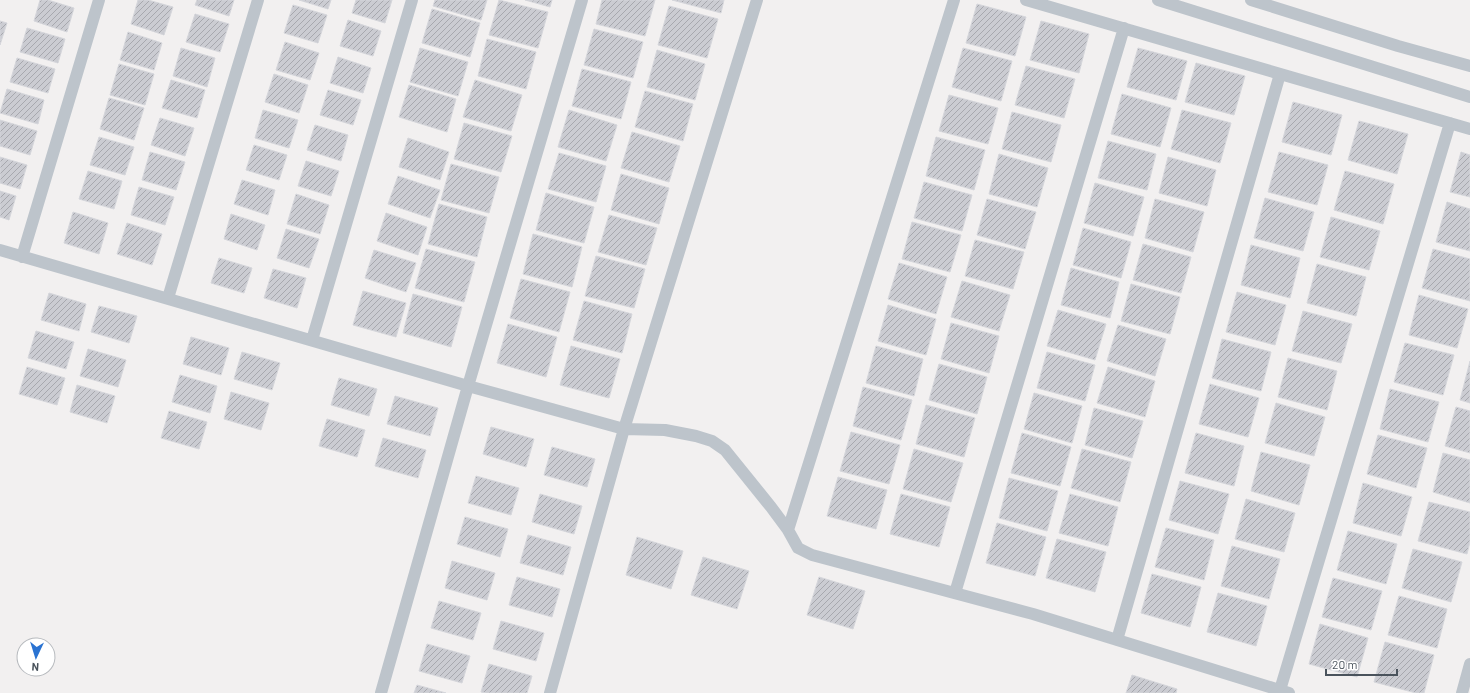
<svg xmlns="http://www.w3.org/2000/svg" width="1470" height="693" font-family="Barlow,sans-serif">
<defs>
<pattern id="building-hatch" width="6" height="6" patternUnits="userSpaceOnUse"><rect width="6" height="6" fill="#cbccd2"/><path d="M-1 1l2-2M0 6l6-6M5 7l2-2" fill="none" stroke="#a7a8ae"/></pattern>
</defs>
<rect width="100%" height="100%" fill="#f2f0f0"/>
<!-- building -->
<path fill="url(#building-hatch)" stroke="#d5d6db" d="M40,0h8l26,8 -7,24 -33,-11z
M138,0h10l25,7 -9,28 -33,-11z
M197,0h37l-5,16 -34,-11z
M299,0h32l-3,9z
M356,0h36l-7,23 -33,-10z
M435,0h52l-6,20 -48,-14z
M499,0l49,12 -10,36 -49,-13z
M525,0h27l-2,7z
M602,0h53l-10,36 -49,-12z
M672,0h52l-3,13z
M977,4l49,13 -11,39 -49,-13z
M293,5l34,10 -9,28 -34,-10z
M669,6l49,13 -11,39 -49,-13z
M432,9l48,14 -10,34 -48,-14z
M195,14l34,10 -9,28 -34,-10z
M348,20l33,11 -8,25 -33,-10z
M0,21l7,2 -7,22z
M1041,21l48,13 -10,39 -49,-13z
M27,28l38,11 -7,24 -38,-11z
M594,29l49,13 -10,36 -49,-13z
M128,32l34,11 -8,27 -34,-10z
M487,39l49,13 -10,37 -48,-13z
M285,42l34,11 -9,27 -34,-10z
M181,48l34,10 -8,29 -34,-11z
M420,48l48,14 -10,34 -48,-14z
M963,48l49,13 -11,40 -49,-14z
M1138,48l49,13 -11,39 -49,-13z
M657,50l48,14 -10,36 -48,-13z
M338,57l33,11 -8,25 -33,-10z
M17,58l38,11 -7,24 -38,-11z
M1196,63l49,13 -11,39 -49,-13z
M119,64l35,10 -9,31 -35,-10z
M1026,66l49,13 -11,39 -49,-13z
M582,69l49,13 -10,37 -49,-13z
M274,74l34,11 -9,28 -34,-11z
M171,80l34,10 -8,28 -35,-10z
M475,80l47,15 -11,36 -48,-14z
M409,85l47,14 -9,33 -48,-15z
M7,89l37,11 -6,24 -38,-11z
M328,90l33,10 -8,25 -33,-10z
M645,91l48,13 -10,37 -48,-14z
M1122,94l49,14 -11,39 -49,-13z
M949,95l49,13 -10,36 -49,-13z
M109,98l35,10 -10,32 -34,-11z
M1293,102l49,13 -11,40 -49,-13z
M263,110l35,10 -9,28 -34,-10z
M569,110l48,15 -11,36 -48,-14z
M1182,110l49,13 -11,40 -49,-14z
M1012,112l49,13 -10,37 -49,-13z
M160,118l34,10 -9,28 -34,-11z
M0,120l37,11 -7,24 -30,-9z
M1359,121l49,13 -11,40 -49,-14z
M464,123l48,13 -11,36 -47,-13z
M315,125l33,10 -7,26 -34,-11z
M632,132l48,14 -11,36 -48,-14z
M99,137l35,10 -9,28 -35,-10z
M936,137l49,13 -11,40 -48,-14z
M408,138l41,14 -9,28 -41,-13z
M1108,141l48,13 -9,36 -49,-12z
M254,145l33,10 -8,25 -33,-10z
M150,152l35,10 -9,28 -34,-10z
M1279,152l49,13 -11,40 -49,-13z
M1461,152l9,3v42l-20,-5z
M559,153l47,13 -10,36 -48,-13z
M999,154l49,14 -11,39 -48,-13z
M0,157l27,8 -7,24 -20,-6z
M1168,157l48,13 -9,36 -48,-13z
M306,161l33,10 -8,25 -33,-10z
M451,164l48,13 -10,36 -48,-13z
M88,171l34,10 -8,28 -35,-10z
M1345,171l49,13 -11,40 -49,-14z
M621,174l48,14 -10,36 -48,-14z
M398,176l42,14 -10,28 -42,-14z
M242,180l33,10 -7,25 -34,-11z
M924,182l48,13 -10,36 -48,-13z
M1095,183l49,14 -11,39 -49,-13z
M139,187l35,10 -9,28 -34,-10z
M0,191l16,5 -7,24 -9,-3z
M546,193l48,14 -10,36 -48,-13z
M296,194l33,11 -9,29 -33,-10z
M1265,198l49,14 -11,39 -49,-13z
M987,199l49,13 -11,37 -48,-14z
M1155,199l49,13 -11,40 -48,-14z
M1447,202l23,7v42l-34,-9z
M439,204l48,13 -10,40 -49,-13z
M73,212l35,11 -9,31 -35,-11z
M386,213l41,14 -9,28 -41,-14z
M231,214l34,11 -8,25 -33,-11z
M609,215l48,13 -11,37 -48,-13z
M1331,217l49,14 -11,39 -49,-13z
M912,222l49,13 -11,37 -48,-13z
M127,223l35,11 -10,31 -35,-11z
M1083,228l48,14 -10,36 -48,-13z
M286,229l33,10 -10,29 -32,-10z
M533,234l49,13 -10,40 -49,-13z
M975,240l49,12 -11,37 -48,-13z
M1143,244l48,13 -10,36 -48,-13z
M1251,245l49,13 -10,40 -49,-13z
M426,249l49,13 -11,40 -49,-14z
M1433,249l37,10v42l-48,-13z
M374,250l42,13 -10,29 -41,-14z
M596,256l49,13 -11,39 -49,-12z
M219,258l33,10 -8,25 -33,-10z
M899,263l48,14 -11,37 -48,-15z
M1317,264l49,13 -10,39 -49,-13z
M1071,268l48,14 -9,36 -49,-13z
M273,269l33,9 -9,30 -33,-10z
M521,279l49,13 -11,40 -49,-14z
M962,281l48,14 -11,36 -48,-14z
M1131,284l49,13 -10,37 -49,-13z
M363,291l43,12 -10,34 -43,-12z
M1237,292l49,13 -11,40 -49,-13z
M49,293l37,11 -7,27 -38,-11z
M413,294l49,13 -11,40 -48,-14z
M1419,295l49,14 -11,39 -48,-13z
M584,301l48,13 -10,39 -49,-13z
M888,305l48,14 -10,36 -48,-14z
M99,306l38,10 -8,27 -38,-11z
M1058,310l48,14 -11,36 -48,-14z
M1303,311l49,13 -11,39 -49,-12z
M951,323l48,13 -10,37 -48,-14z
M508,324l49,13 -11,40 -49,-14z
M1118,325l48,14 -11,37 -48,-15z
M36,331l38,11 -8,27 -38,-11z
M191,337l38,11 -8,27 -38,-11z
M1222,339l49,13 -10,39 -49,-13z
M1405,343l49,12 -11,40 -49,-13z
M571,346l49,13 -11,39 -49,-13z
M876,346l47,13 -9,37 -48,-13z
M88,349l38,11 -8,27 -38,-11z
M242,352l38,11 -8,27 -38,-11z
M1047,352l48,13 -10,36 -48,-13z
M1288,358l49,13 -10,39 -49,-13z
M1470,361v42l-10,-3z
M939,364l48,13 -10,37 -48,-14z
M27,367l38,11 -8,27 -38,-11z
M1108,367l47,14 -10,36 -48,-14z
M180,375l37,11 -7,27 -38,-11z
M339,378l38,11 -8,27 -38,-11z
M1210,384l49,14 -11,39 -49,-13z
M77,385l38,11 -8,27 -37,-11z
M863,387l49,13 -11,40 -48,-14z
M1390,389l49,13 -11,40 -48,-13z
M231,392l38,11 -8,27 -37,-11z
M1034,393l48,13 -10,37 -48,-14z
M395,396l43,12 -8,28 -43,-12z
M1276,403l49,14 -11,39 -49,-13z
M926,405l49,13 -11,39 -48,-13z
M1456,407l14,4v42l-25,-7z
M1094,408l49,13 -11,37 -47,-13z
M169,411l38,11 -8,27 -38,-11z
M327,419l38,11 -8,27 -38,-11z
M491,427l43,12 -8,28 -43,-13z
M851,432l49,13 -11,39 -49,-13z
M1022,433l49,14 -11,39 -49,-13z
M1196,433l48,13 -10,40 -49,-13z
M1378,435l49,13 -11,40 -49,-14z
M383,438l43,12 -8,28 -43,-12z
M552,447l43,12 -8,28 -43,-12z
M914,449l49,14 -12,39 -48,-13z
M1082,449l49,13 -11,40 -49,-14z
M1261,452l49,13 -11,40 -48,-14z
M1443,453l27,7v43l-37,-11z
M476,476l43,12 -8,27 -43,-12z
M838,477l49,13 -11,39 -49,-13z
M1009,478l49,13 -11,40 -48,-13z
M1180,481l49,13 -11,40 -49,-14z
M1363,483l49,14 -11,39 -48,-13z
M540,494l42,12 -8,28 -42,-12z
M901,494l49,13 -11,40 -49,-13z
M1070,494l48,13 -10,39 -49,-13z
M1246,499l49,14 -11,39 -49,-13z
M1429,502l41,10v30l-3,12 -49,-13z
M465,517l43,12 -8,28 -43,-13z
M997,523l49,14 -11,39 -49,-13z
M1166,528l48,12 -10,40 -49,-13z
M1348,531l49,13 -11,40 -49,-14z
M528,535l43,12 -8,28 -43,-12z
M637,537l46,14 -12,38 -45,-14z
M1057,539l49,13 -11,40 -49,-14z
M1232,546l48,13 -11,40 -48,-13z
M1413,549l49,13 -11,40 -49,-14z
M703,557l46,14 -12,38 -46,-14z
M452,561l43,12 -8,27 -42,-12z
M1152,574l49,13 -11,40 -49,-14z
M517,577l43,12 -8,28 -43,-12z
M819,577l46,14 -12,38 -46,-14z
M1333,578l49,13 -11,39 -49,-13z
M1218,593l49,13 -11,40 -49,-14z
M1399,596l48,13 -10,39 -49,-13z
M439,601l42,12 -8,27 -42,-12z
M501,621l43,12 -8,28 -43,-12z
M1320,624l48,14 -11,39 -48,-13z
M1385,642l49,13 -10,38h-8l-42,-11z
M427,644l43,12 -8,27 -43,-12z
M489,664l43,12 -5,17h-41l-5,-1z
M1132,675l45,14 -1,4h-50z
M417,685l29,8h-32z"/>
<g fill="none" stroke-linecap="round" stroke-linejoin="round">
<!-- service -->
<path stroke="#bdc4cb" stroke-width="12" d="M757,0l-133,429 41,1 31,6 16,5 13,9 46,57 17,23 10,18 14,7 221,59 256,79
M1026,0l444,129
M1158,0l312,97
M1251,0l147,46 72,20
M0,250l468,136 156,43 -74,264
M22,257l77,-257
M168,298l90,-298
M312,340l100,-340
M788,530l166,-530
M955,593l169,-565
M1117,640l163,-566
M1280,690l170,-567
M381,693l87,-307 114,-386
M1462,693l8,-29"/>
</g>
<!-- north arrow -->
<g transform="translate(36 657) rotate(184)"><circle r="19" fill="#ffffff" stroke="#b7babe"/>
<path d="M0-3L7 15L0 10L-7 15Z" fill="#2a73d2"/>
<text y="-6" font-size="11" font-weight="bold" text-anchor="middle" fill="#4a535c">N</text>
</g>
<!-- scale -->
<path d="M1326 669v6h71v-6" fill="none" stroke="#4a535c" stroke-width="2"/>
<text x="1332" y="669" font-size="12" fill="#4a535c" stroke="#ffffff" stroke-width="3" paint-order="stroke">20 m</text>
</svg>
